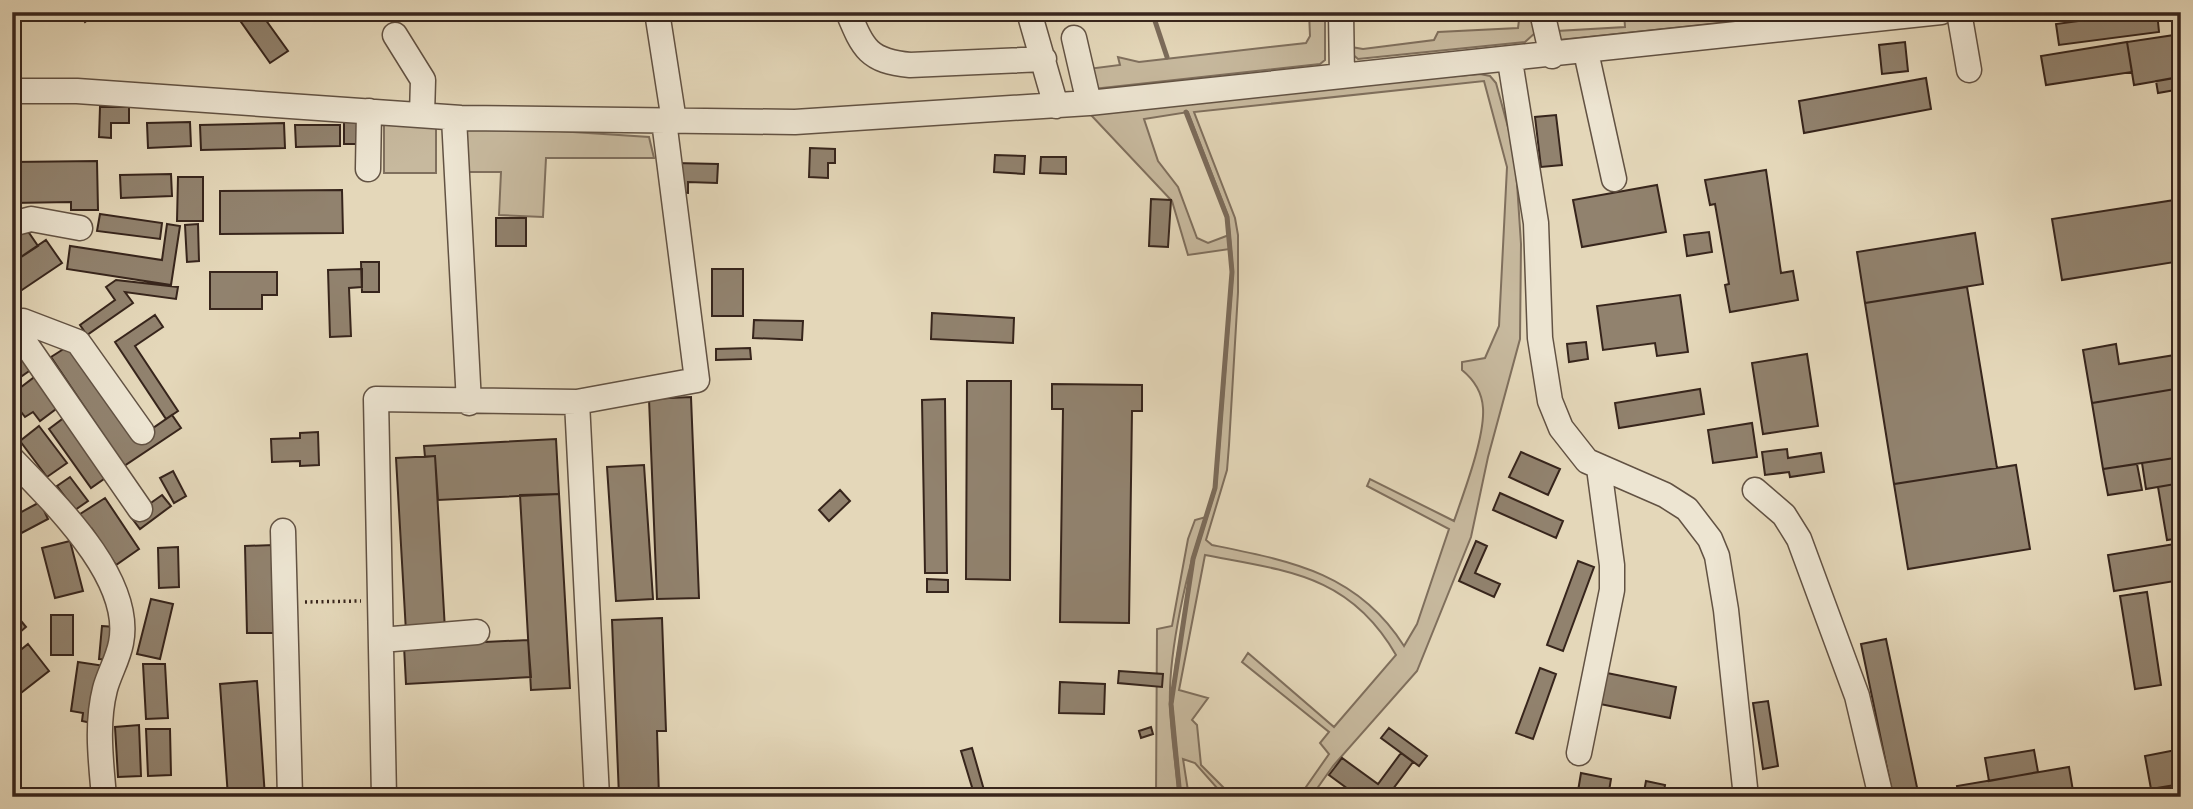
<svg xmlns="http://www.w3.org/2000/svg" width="2193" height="809" font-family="'Old Standard TT',serif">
<rect width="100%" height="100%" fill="#e4d7b9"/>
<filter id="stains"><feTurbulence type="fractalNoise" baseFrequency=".00286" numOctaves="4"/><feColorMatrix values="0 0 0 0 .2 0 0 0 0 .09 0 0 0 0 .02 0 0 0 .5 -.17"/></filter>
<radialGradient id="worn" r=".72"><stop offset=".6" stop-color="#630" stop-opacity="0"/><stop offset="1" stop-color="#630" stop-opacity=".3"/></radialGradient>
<!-- green -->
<path fill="#c7b99e" stroke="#7f6f5d" stroke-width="2" fill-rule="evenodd" d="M1309,12h16v48l-5,4 -227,25 -13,-19 40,-5 -2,-8 21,5 167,-19 4,-7z
M1520,12h10l5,21 -10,9 -167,17 -7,-6v-6l12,2 71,-9 4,-8 80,-4z
M1624,12h14l1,7 71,-7h117l-268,28 -2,-9 68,-4z
M1480,74l10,2 6,7 19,70 6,91 -1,95 -32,118 -17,80 -54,134 -84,95 -22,31h-12l30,-43 -9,-11 9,-11 -87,-70 6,-9 86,74 62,-72c-46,-80 -108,-84 -191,-100l-26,135 29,8 -16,22 5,5 4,40 32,32h-8l-30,-34 -12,-4 6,38h-8l-9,-93 4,-41 18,-104 22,-71 17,-216 -5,-56 -40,-104 -44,7 14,42 20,26 19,51 11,5 21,-8 1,14 -42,6 -16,-54 -82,-87 180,-22zM1484,81l23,86 -8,159 -14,32 -23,4v8c11,9 20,22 21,38 2,29 -19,84 -29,113l-84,-42 -3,7 82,43 -32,95 -13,22c-46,-73 -113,-85 -192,-101l-6,-5 21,-70 2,-25 9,-153v-57l-3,-17 -41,-106z
M384,122h52v51h-52z
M465,125l184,12 5,21h-108l-3,59 -44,-2 2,-43h-36z
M1206,517c-19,49 -38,137 -36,189 1,30 6,61 9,91h-23l1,-168 15,-3 16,-87 7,-19z"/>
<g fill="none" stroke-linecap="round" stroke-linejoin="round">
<!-- stream -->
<path stroke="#7b6b5a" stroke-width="5" d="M1152,12l15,45
M1180,797l-9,-93 22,-145 22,-71 17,-216 -5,-55 -41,-105"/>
</g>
<!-- building -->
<path fill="#91826e" stroke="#37251c" stroke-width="2" d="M78,12h20l-13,10z
M234,12h26l28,39 -18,12z
M2146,12h11l2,20 -100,13 -3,-21z
M2181,34v43l-47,8 -7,-43z
M1905,42l3,29 -26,3 -3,-29z
M2127,42l5,30 -86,13 -5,-29z
M2179,77l2,12 -23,4 -2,-12z
M1926,78l5,31 -127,24 -5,-32z
M100,107h29v16h-18v15l-12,-1z
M1556,115l6,50 -21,2 -6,-50z
M358,120v24h-14v-23z
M190,122l1,24 -43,2 -1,-25z
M284,123l1,25 -84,2 -1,-25z
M295,125h45v21l-44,1z
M810,148l25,1v14h-7v15l-19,-1z
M995,155l30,1 -1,18 -30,-2z
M1041,157h25v17l-26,-1z
M97,161l1,49h-27v-8l-59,1v-41z
M675,163l43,1 -1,19 -29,-1v11l-13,-1z
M1766,170l15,103 12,-2 5,29 -68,12 -5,-27 4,-1 -14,-80 -5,1 -5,-25z
M171,174l1,22 -51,2 -1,-23z
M178,177h25v44h-26z
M1657,185l9,47 -84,15 -9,-47z
M342,190l1,43 -123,1v-43z
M1151,199l20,1 -3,47 -19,-1z
M2181,199v62l-119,19 -10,-61z
M100,214l62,9 -2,16 -63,-8z
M496,218h30v28h-30z
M23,224l15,22 -26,17v-31z
M167,224l13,2 -9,59 -104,-16 3,-23 92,14z
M198,224l1,37 -12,1 -2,-37z
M1709,232l3,20 -25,4 -3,-21z
M1975,233l8,51 -118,19 -8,-51z
M46,240l16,23 -49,33 -1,-33z
M361,262h18v30h-17z
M362,269v18l-13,1 2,48 -21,1 -2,-67z
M712,269h31v47h-31z
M210,272h67v23h-15v14h-52z
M116,280l62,7 -2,12 -51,-7 8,11 -46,32 -7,-10 35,-25 -9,-13z
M1967,287l30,181 -103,16 -29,-181z
M1680,295l8,57 -31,4 -2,-13 -52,7 -6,-44z
M932,313l82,5 -1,25 -82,-4z
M155,315l8,12 -28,19 43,65 -12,8 -51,-77z
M754,320l49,1 -1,19 -49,-2z
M12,340l20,29 -20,14z
M1586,342l2,17 -19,3 -2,-18z
M73,343l64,96 35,-24 9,13 -57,38 -73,-109z
M2116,344l3,20 62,-10v34l-89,15 -9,-53z
M750,348l1,11 -35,1v-11z
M1807,354l11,72 -55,8 -11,-71z
M37,375l23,31 -20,15 -7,-9 -8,5 -13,-17v-6z
M967,381h44l-1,199 -44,-1z
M1052,384l90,1v26h-10l-3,212 -69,-1 3,-213h-11z
M2181,388v69l-78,12 -11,-66z
M1700,389l4,25 -85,14 -4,-25z
M691,397l8,201 -42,1 -8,-200z
M945,399l2,174h-22l-3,-173z
M69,414l42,60 -20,14 -42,-59z
M1752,423l5,34 -44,6 -5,-33z
M39,426l28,37 -20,14 -27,-36z
M318,432l1,33 -19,1v-5l-28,1 -1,-23 29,-1v-5z
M556,439l3,55 -121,6 -3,-44 -10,1 -1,-11z
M1787,449l1,9 33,-5 3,19 -34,5 -1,-5 -24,3 -3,-23z
M1521,452l39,17 -12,26 -39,-18z
M435,456l10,174 -39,2 -10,-174z
M2181,457v26l-35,6 -4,-26z
M2137,464l5,26 -34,5 -5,-26z
M644,465l9,134 -37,2 -9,-134z
M2016,465l14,84 -122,20 -14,-85z
M173,471l13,25 -12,7 -14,-25z
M70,477l18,24 -13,9 -18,-24z
M2181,483v55l-14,2 -9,-53z
M840,490l10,11 -21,20 -10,-11z
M1500,493l63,28 -7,17 -63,-28z
M559,494l11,194 -39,2 -11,-195z
M162,495l9,11 -31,23 -9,-12z
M105,498l34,51 -23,16 -24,-36 -4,3 -11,-16z
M40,502l8,17 -36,19v-21z
M70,541l13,50 -28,7 -13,-50z
M1476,541l11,5 -12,27 25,11 -6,13 -35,-16z
M2181,543v37l-67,11 -6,-36z
M274,545l2,88h-29l-2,-87z
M178,547l1,40 -20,1 -1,-40z
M1578,561l16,6 -31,84 -16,-6z
M927,579l21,1v12h-21z
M2147,592l14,93 -26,4 -15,-93z
M151,599l22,5 -13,55 -23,-5z
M12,610l14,17 -14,12z
M51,615h22v40h-22z
M662,618l4,113h-9l2,66h-40l-7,-177z
M102,626l13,1 -2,33 -14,-1z
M1886,639l33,158h-26l-32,-153z
M528,640l3,37 -125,7 -2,-38z
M28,644l21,27 -37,29v-43z
M78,662l27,4 -9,58 -14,-3 1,-8 -12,-2z
M143,664h22l3,54 -22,1z
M1540,668l16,6 -23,65 -17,-6z
M1119,671l44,3 -1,13 -44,-4z
M1607,673l69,14 -6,31 -70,-14z
M257,681l8,116h-37l-8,-113z
M1060,682l45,2 -1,30 -45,-1z
M1768,701l10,65 -15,3 -10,-66z
M139,725l2,51 -23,1 -3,-50z
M1151,727l2,7 -12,4 -2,-7z
M1389,728l38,28 -8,10 -38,-28z
M146,729h24l1,46 -23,1z
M972,748l14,49h-11l-14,-46z
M2181,749v35l-30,5 -6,-33z
M2034,750l4,22 -49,9 -4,-23z
M1401,753l12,9 -26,35h-28l-30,-22 13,-17 36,26z
M2069,767l5,30h-115l-2,-11z
M1581,773l30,6 -3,18h-31z
M1646,781l19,4 -2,12h-20z
M2181,784v13h-29l-1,-8z
M172,791v6h-22v-5z
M119,794h23v3h-23z"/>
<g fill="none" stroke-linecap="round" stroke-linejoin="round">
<defs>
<path id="minor" d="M657,12l17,109
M848,12c15,36 20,49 62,53l134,-6
M1029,12l27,94
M1341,12l1,64
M1542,12l10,44
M1959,12l10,58
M395,35l28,45 -1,35
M1074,38l15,65
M1586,52l28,127
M1510,61l26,162 4,115 10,63 11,27 26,33 78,34 22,14 23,30 7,17 9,54 20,187
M12,91h65l384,27 334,4 294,-19 852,-91
M454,118l15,285
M368,169l1,-58
M12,224l19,-5 49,9
M12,323l11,-2 55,21 64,90
M12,324l128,185
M577,402l120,-22 -33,-259
M12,459c41,43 122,119 109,184 -3,16 -12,31 -16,46 -9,35 -4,73 -1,108
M1755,490l29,25 15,24 58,157 24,101
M283,531l7,266
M381,640l96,-8
M1579,753l33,-163v-25l-13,-97
M384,797l-8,-398 201,3 20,395"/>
</defs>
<!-- minor casing -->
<use href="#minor" stroke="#625243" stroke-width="27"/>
<!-- path -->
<path stroke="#37251c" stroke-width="3.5" stroke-dasharray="2 3.5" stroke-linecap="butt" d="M305,602l56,-1"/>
<!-- minor -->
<use href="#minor" stroke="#ede5d2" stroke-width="24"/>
</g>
<!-- margin -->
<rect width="2193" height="809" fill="none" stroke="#e4d7b9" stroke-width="42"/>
<rect x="14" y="14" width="2165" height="781" fill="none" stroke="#37251c" stroke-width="3.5"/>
<rect x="21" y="21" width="2151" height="767" fill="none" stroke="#37251c" stroke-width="2"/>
<rect width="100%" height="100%" filter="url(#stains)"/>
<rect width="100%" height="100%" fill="url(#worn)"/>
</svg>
